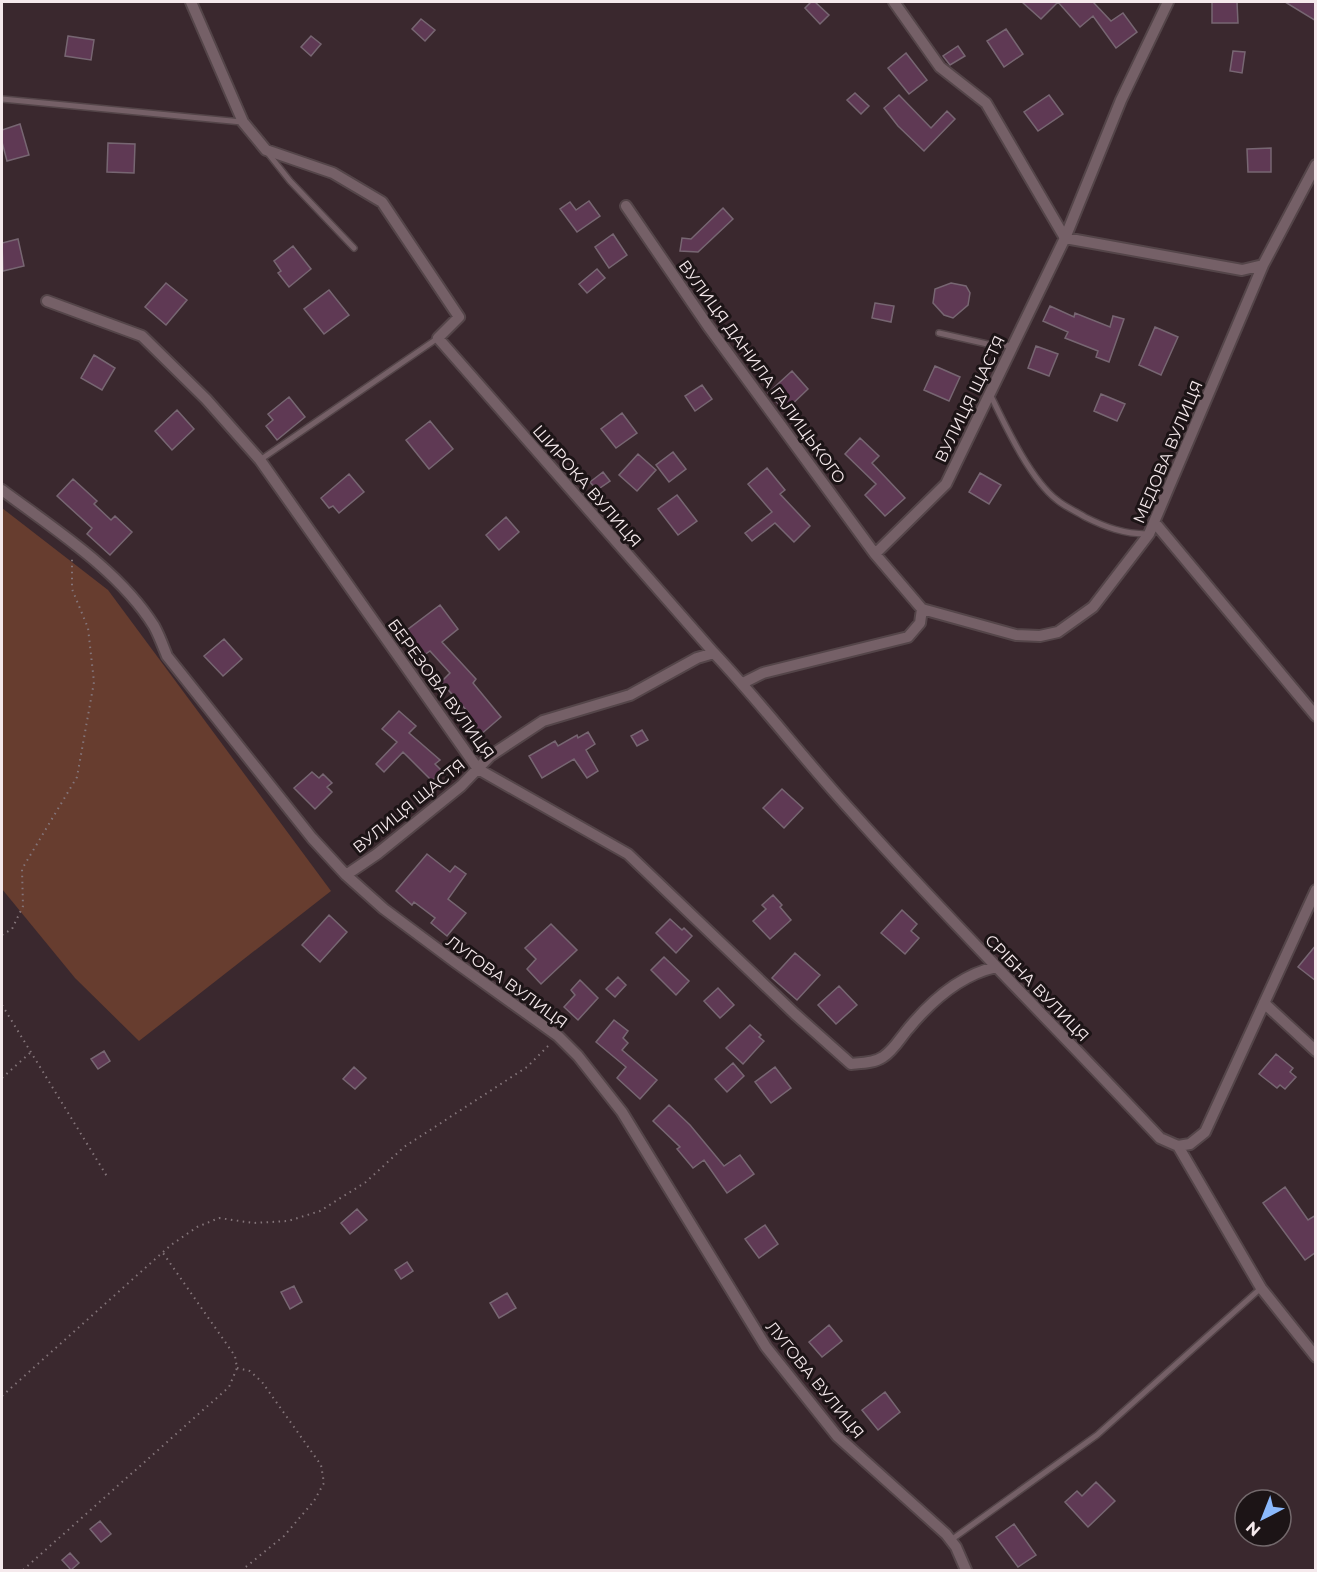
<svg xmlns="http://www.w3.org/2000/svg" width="1317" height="1572" font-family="Montserrat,sans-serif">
<rect width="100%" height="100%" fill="#3a282e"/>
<!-- green -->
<path fill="#673d2f" d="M2,508l106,82 223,301 -192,150 -64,-63 -73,-89z"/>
<!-- building -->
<path fill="#5f3954" stroke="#776672" stroke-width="1.5" d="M811,2h4l14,13 -9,9 -15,-16z
M1022,2h71l18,19 12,-8 14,19 -21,16 -23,-32 -13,11 -22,-25 -17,17z
M1212,2h25l1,21h-26z
M1285,2h31v19z
M421,19l14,11 -10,11 -13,-12z
M1006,29l17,25 -19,13 -17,-26z
M68,36l26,4 -3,20 -26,-4z
M311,36l10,8 -10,12 -10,-9z
M958,46l7,10 -15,9 -7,-9z
M1233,51l12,1 -3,21 -12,-2z
M906,53l21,27 -18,14 -21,-26z
M855,93l14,13 -8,8 -14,-14z
M899,95l32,33 16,-17 8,8 -31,32 -26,-25 -14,-18z
M1049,95l14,19 -25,17 -14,-19z
M20,124l9,31 -22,6 -5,-19v-12z
M108,143l27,1 -1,29 -27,-1z
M1271,148v24h-23l-1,-23z
M589,201l11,15 -23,16 -17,-23 10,-7 6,8z
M723,208l10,11 -35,33 -18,-1 2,-13 9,1z
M613,234l14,21 -18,13 -14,-21z
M18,239l6,27 -21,5 -1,-28z
M293,246l18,23 -22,18 -11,-14 3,-2 -7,-10z
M597,269l8,9 -18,15 -8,-9z
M166,283l21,17 -21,25 -21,-18z
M951,283l15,3 4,7 -2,12 -15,13 -9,-3 -11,-12 2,-14z
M329,290l20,25 -25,19 -20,-25z
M875,303l19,3 -3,16 -19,-4z
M1050,306l24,11 1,-4 35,14 3,-11 11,3 -15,43 -13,-5 2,-6 -33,-13 3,-6 -25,-11z
M1155,327l23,10 -17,38 -22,-10z
M1036,346l22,8 -9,22 -21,-8z
M94,355l21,13 -13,22 -21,-12z
M935,366l25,11 -11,24 -25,-11z
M792,371l16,18 -23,22 -17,-18z
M702,385l10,14 -17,12 -10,-15z
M1101,394l24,10 -8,17 -23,-10z
M289,397l16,20 -28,23 -11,-14 7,-6 -5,-6z
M177,410l17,19 -22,21 -17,-19z
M622,413l15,20 -21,15 -15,-19z
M430,421l23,28 -24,20 -23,-29z
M860,438l19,18 -7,7 33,35 -20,18 -20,-21 11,-11 -31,-30z
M673,452l13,17 -17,13 -13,-17z
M638,454l18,16 -19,21 -18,-16z
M767,468l18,22 -5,4 30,32 -16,16 -19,-19 -23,18 -7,-8 27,-21 -24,-28z
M603,472l7,9 -13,9 -7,-8z
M980,473l21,12 -12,19 -20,-12z
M349,474l15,18 -25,21 -6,-7 -4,2 -8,-10z
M73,479l24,22 -3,3 17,16 4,-4 17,16 -22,23 -23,-21 5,-6 -35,-32z
M677,495l20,26 -19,14 -20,-26z
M506,517l13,15 -20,18 -13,-15z
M440,605l18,24 -16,13 34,37 -3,4 28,34 -22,19 -16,-20 5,-4 -27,-30 9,-9 -20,-22 -13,9 -18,-24z
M224,639l18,20 -19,17 -19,-20z
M399,711l17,15 -7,7 31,27 -5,4 7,7 -10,10 -29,-29 -19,20 -8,-8 21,-22 -15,-13z
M642,730l6,10 -11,6 -6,-10z
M588,732l7,12 -9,6 12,21 -11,7 -13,-19 -32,19 -13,-22 26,-15 3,5 19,-11 1,3z
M312,772l7,6 4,-4 9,9 -5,4 5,5 -17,17 -21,-21z
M782,789l21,19 -19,20 -21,-20z
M427,854l23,18 5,-6 11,8 -18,25 18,14 -19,23 -16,-13 4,-5 -21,-16 -2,3 -16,-14z
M773,895l9,10 -2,2 11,13 -21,19 -17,-18 13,-12 -4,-4z
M902,910l15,14 -6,7 8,7 -14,16 -24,-21z
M329,915l18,17 -27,30 -18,-17z
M670,919l12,11 2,-2 8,8 -16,17 -20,-20z
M551,924l26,26 -36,34 -14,-15 9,-10 -11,-11z
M1316,945v36l-18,-14z
M795,953l25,22 -23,25 -25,-22z
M664,957l25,24 -13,14 -25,-25z
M618,977l8,8 -11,12 -9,-8z
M580,980l18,18 -20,22 -14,-13 11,-12 -4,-5z
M839,986l18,19 -21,19 -18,-19z
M718,988l16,17 -14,13 -16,-17z
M614,1020l14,11 -5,7 5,5 -6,7 35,30 -17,19 -23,-21 9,-11 -30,-25z
M750,1025l11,10 -2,2 5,4 -21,23 -17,-16z
M104,1051l6,10 -12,8 -7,-10z
M1276,1054l17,14 -3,4 6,5 -11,12 -5,-4 -3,3 -18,-14z
M733,1063l11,13 -17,16 -12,-13z
M354,1067l12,11 -11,11 -12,-10z
M775,1067l16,21 -20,15 -16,-21z
M669,1105l21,20 34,41 16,-11 14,19 -27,19 -23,-33 -11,8 -16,-19 3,-2 -27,-26z
M1285,1187l23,33 8,-5v37l-11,8 -42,-57z
M357,1209l10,11 -17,14 -9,-11z
M765,1225l13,19 -19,14 -14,-19z
M407,1262l6,9 -12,8 -6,-9z
M294,1286l8,16 -12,7 -9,-17z
M507,1293l9,15 -17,10 -9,-15z
M829,1325l13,16 -20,16 -13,-15z
M885,1392l15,20 -22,18 -16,-20z
M1096,1482l19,19 -27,26 -23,-25 12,-11 5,5z
M100,1521l11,13 -10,8 -11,-13z
M1014,1524l22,31 -18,12 -22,-30z
M70,1553l9,10 -8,7 -9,-10z"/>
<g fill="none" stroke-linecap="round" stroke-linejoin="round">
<defs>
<path id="lane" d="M2,99l240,23
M267,152l23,29 64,67
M939,333l57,13 16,-1
M990,394c15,31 40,85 67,106 8,7 19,11 28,17 20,10 39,17 62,17
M260,460l178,-122
M951,1540l146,-105 164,-147"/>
<path id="street" d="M191,2l52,120 23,28 67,23 49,29 77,115 -21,21 276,315c49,52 92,109 140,161 99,111 204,215 306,324l18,8 83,142 55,69
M894,2l46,65 46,36 79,135
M626,206l82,120 167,228 47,55 94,26 24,1 18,-4 35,-25 56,-73 114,-269 53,-100
M1065,238l177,32 21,-5
M47,301l95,35 64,63 54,61 218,309 150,85 167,160 56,50c11,-1 23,-1 32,-7 10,-6 18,-20 25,-28 23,-28 52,-54 88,-62
M2,490c52,39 117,80 152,136 5,9 9,20 13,30l145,182 34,37 38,34 71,53 103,74 20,20 44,56 144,235 71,89 109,98 10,13 10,23
M1155,523l161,193
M875,554l71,-70 119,-246 56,-138 47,-98
M743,683l20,-10 145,-36 12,-14 2,-14
M346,875l31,-21 84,-68 29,-30 53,-35 87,-26 67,-37 17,-5
M1264,1003l52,48
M1178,1146l12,-2 15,-12 111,-242"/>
</defs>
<!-- lane casing -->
<use href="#lane" stroke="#544549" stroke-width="8"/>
<!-- street casing -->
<use href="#street" stroke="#544549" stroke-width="14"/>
<!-- path -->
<path stroke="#84757a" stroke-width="2" stroke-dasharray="1.5 4.5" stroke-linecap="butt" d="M2,935l10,-6 11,-23 -1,-37 55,-92 17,-95 -6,-54 -16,-39v-33
M2,1005l106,173
M2,1078l29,-26
M237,1368l13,3 12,11 59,83 3,18 -10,18 -30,35 -42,34
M2,1396l169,-151 26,-18 22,-9 34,5 35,-2 32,-10 46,-29 38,-35 123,-80 23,-23
M23,1570l206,-183 8,-19 -2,-12 -72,-103"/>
<!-- lane -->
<use href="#lane" stroke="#756067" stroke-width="5"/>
<!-- street -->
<use href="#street" stroke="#756067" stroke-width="10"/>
</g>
<g text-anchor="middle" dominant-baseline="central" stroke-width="6" stroke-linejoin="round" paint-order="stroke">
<!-- street labels -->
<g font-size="16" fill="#f5e9ec" stroke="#1c1416">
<text transform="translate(762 372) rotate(54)">ВУЛИЦЯ ДАНИЛА ГАЛИЦЬКОГО</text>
<text transform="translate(970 399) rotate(-64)">ВУЛИЦЯ ЩАСТЯ</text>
<text transform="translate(1168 452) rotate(-67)">МЕДОВА ВУЛИЦЯ</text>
<text transform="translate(587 486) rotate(49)">ШИРОКА ВУЛИЦЯ</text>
<text transform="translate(441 689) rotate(54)">БЕРЕЗОВА ВУЛИЦЯ</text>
<text transform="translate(409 806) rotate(-39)">ВУЛИЦЯ ЩАСТЯ</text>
<text transform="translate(507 982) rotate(36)">ЛУГОВА ВУЛИЦЯ</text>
<text transform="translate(1037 988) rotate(46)">СРІБНА ВУЛИЦЯ</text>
<text transform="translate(815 1380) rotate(51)">ЛУГОВА ВУЛИЦЯ</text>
</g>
</g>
<!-- border -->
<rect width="1317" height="1572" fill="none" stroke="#f5e9ec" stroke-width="6"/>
<!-- north arrow -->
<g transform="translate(1263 1518) rotate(222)"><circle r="28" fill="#1c1416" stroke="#73696c" stroke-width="1.5"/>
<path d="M0-4.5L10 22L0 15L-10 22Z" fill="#8bb9fc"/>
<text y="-9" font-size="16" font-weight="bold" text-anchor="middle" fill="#f5e9ec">N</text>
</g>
</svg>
